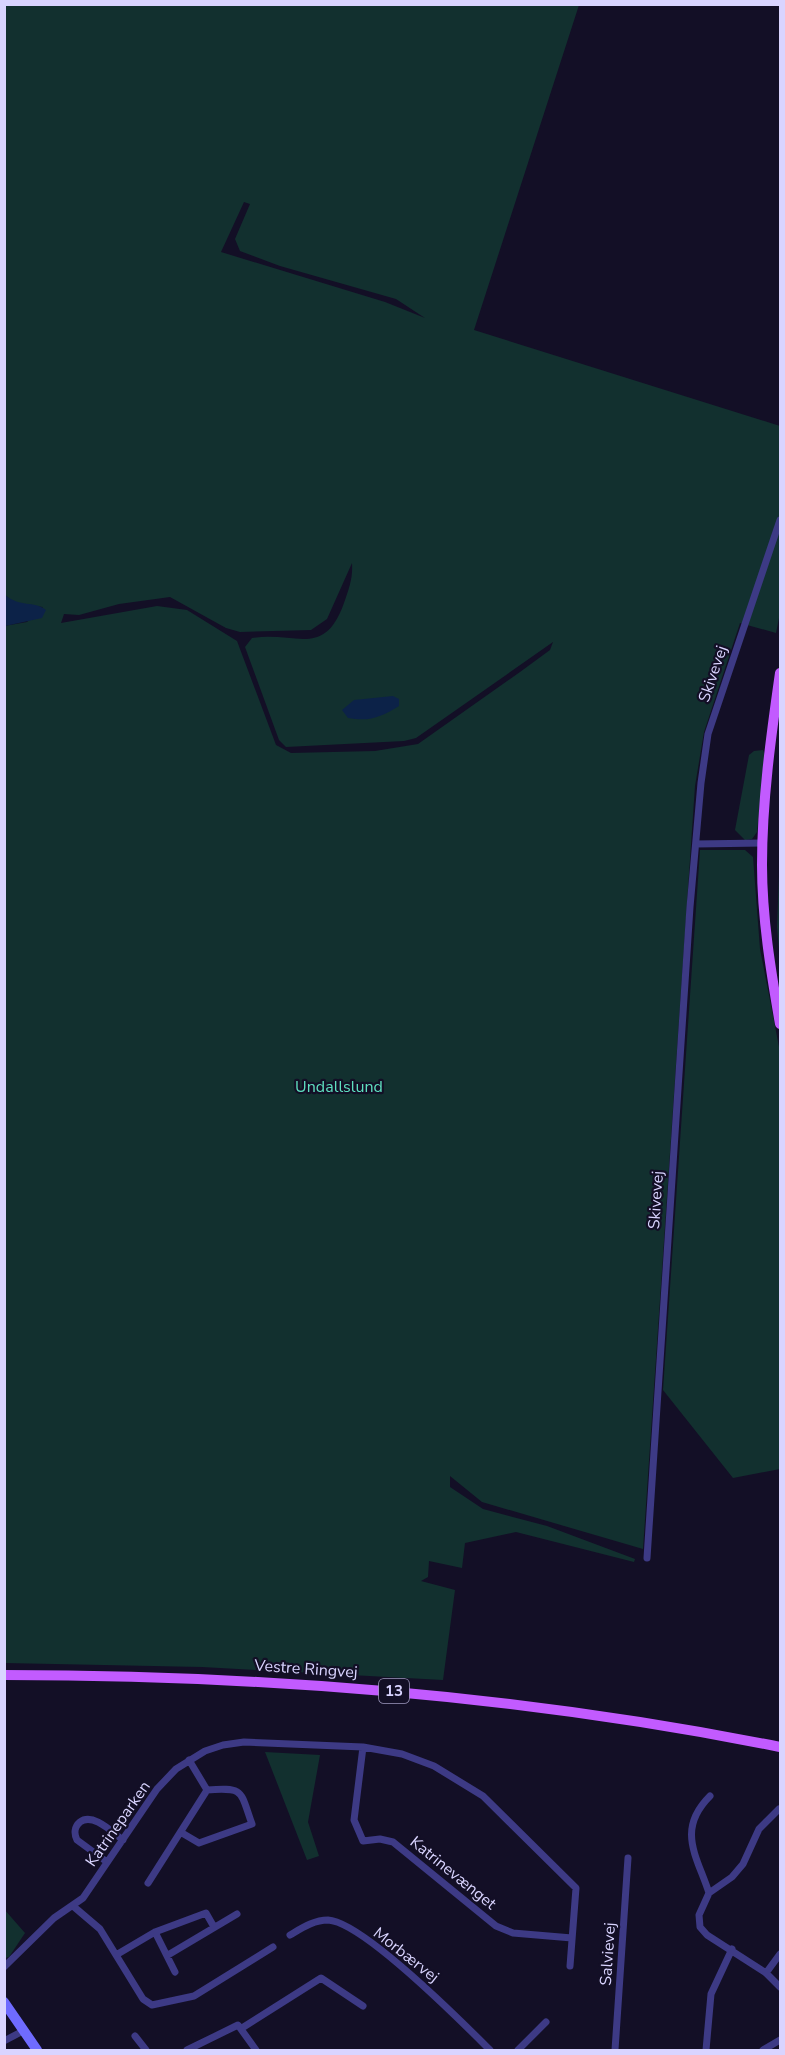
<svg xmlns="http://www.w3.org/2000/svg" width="785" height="2055" font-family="'Nunito Sans',sans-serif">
<rect width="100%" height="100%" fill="#130f26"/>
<!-- green -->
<path fill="#12302f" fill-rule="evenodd" d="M5,5h574l-105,325 306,96v187l-4,20 -36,-10 -36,109 -9,54 -52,763 -161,-47 -32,-26v11l33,22 64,17 88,33 -1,3 -118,-30 -51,11 -3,25 -33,-7 -1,16 -7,4 34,9 -12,90 -241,-13 -197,-4 -1,-1037 23,-4 16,-15 -27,-3 -11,-9zM244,202l6,2 -15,35 5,12 40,15 116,33 29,19 -40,-16 -164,-50zM352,563c1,16 -3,25 -8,40 -20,56 -48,28 -92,35l-7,9 34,93 7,7 118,-6 12,-3 137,-96 -3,8 -30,22 -102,72 -43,7 -84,2 -15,-8 -39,-104 -50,-31 -30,-4 -96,17 3,-9 15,1 40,-11 51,-7 56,31 14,4 71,-2 16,-11z
M763,750l2,5 -8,77 -5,7 -7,1 -10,-10 14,-75 5,-4z
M780,848v114l-3,-35z
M700,850h45l8,7 7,92 20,103v417l-47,9 -70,-88z
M265,1752l55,3 -12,67 11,34 -12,4z
M4,1909l21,24 -16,24 -4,1z"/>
<!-- water -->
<path fill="#0c2248" d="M5,595c16,13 28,5 41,15l-4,8 -37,8z
M393,696l6,3v7c-18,11 -29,16 -51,12l-6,-8 12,-10z"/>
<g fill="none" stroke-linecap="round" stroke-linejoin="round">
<!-- street -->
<path stroke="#3d3a85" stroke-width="7" d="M696,844l67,-1
M647,1558l43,-651 11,-124 7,-49 72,-214
M363,1747l-9,73 9,21 17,-2 13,3 103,84 17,7 59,5
M779,1809l-20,20 -16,35 -11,13 -23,16 -10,22 1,12 7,8 59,38 14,14
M182,1833l17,10 53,-19c-12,-33 -7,-37 -45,-34l-18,-30
M107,1862l-30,-22c-3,-6 -3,-13 3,-18 13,-10 33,11 43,18
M148,1883l59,-93
M709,1893c-12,-37 -33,-63 1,-97
M73,1906l27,23 43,70 9,6 42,-9 79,-49
M155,1932l20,40
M290,1935c12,-7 24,-15 38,-15 35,2 135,103 162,130
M116,1955l39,-23 51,-19 8,14
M168,1955l69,-41
M4,1967l50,-49 29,-20 74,-109 19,-20 29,-18 18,-6 21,-3 119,5 39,7 32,12 49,30 93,92 -6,78
M766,1973l14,-19
M242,2028l79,-50 42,28
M135,2036l11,14
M4,2041l19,-10
M187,2050l51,-25 18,25
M518,2050l28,-28
M615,2050l13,-192
M706,2050l5,-56 21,-45
M763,2050l17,-10"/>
<!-- secondary -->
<path stroke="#6f6bff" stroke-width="10" d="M4,2002l33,48"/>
<!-- primary -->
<path stroke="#c25bff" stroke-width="10" d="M780,673c-9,63 -18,128 -18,192 0,53 9,107 18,159
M4,1675c261,0 521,21 776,72"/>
</g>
<g text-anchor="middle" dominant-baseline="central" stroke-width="4.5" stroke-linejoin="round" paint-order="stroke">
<!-- shield labels -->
<rect fill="#130f26" stroke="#9e99be" stroke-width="1.5" x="379" y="1679" width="30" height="24" rx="4.5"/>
<g font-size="15" font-weight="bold" fill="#d9d4ff">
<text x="394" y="1691">13</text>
</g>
<!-- street labels -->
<g font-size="16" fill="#d9d4ff" stroke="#130f26">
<text transform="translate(713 674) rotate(-71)">Skivevej</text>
<text transform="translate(656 1200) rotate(-86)">Skivevej</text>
<text transform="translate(306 1669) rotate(4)">Vestre Ringvej</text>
<text transform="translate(118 1824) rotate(-55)">Katrineparken</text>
<text transform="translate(453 1873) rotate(39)">Katrinevænget</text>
<text transform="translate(608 1954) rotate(-86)">Salvievej</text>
<text transform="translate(406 1955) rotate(38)">Morbærvej</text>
</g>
<!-- park labels -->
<g font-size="16" fill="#5fe0c0" stroke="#130f26">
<text x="339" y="1087">Undallslund</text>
</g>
</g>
<!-- border -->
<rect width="785" height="2055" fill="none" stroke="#d9d4ff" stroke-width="12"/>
</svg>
